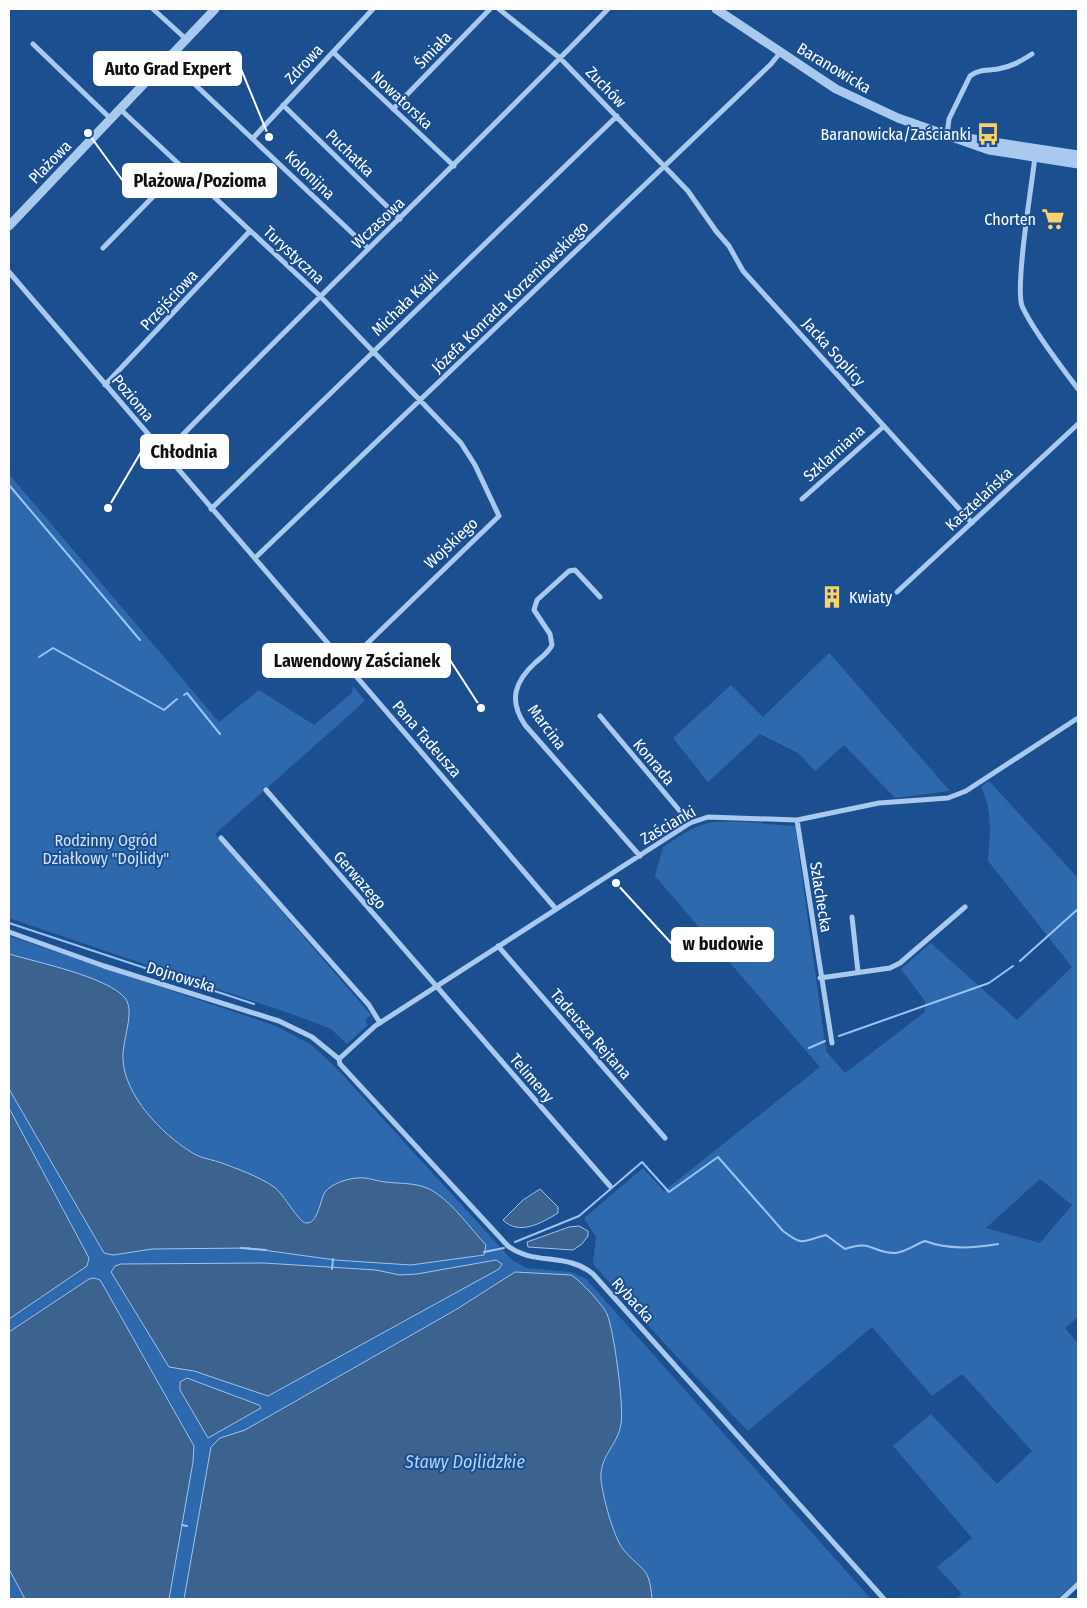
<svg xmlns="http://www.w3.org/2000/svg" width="1087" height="1608" font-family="'Fira Sans Condensed',sans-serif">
<rect width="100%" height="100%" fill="#1b4f8f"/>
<!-- green -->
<path fill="#2e69ad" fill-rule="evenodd" d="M9,474l210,248 40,-32 55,35 38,-32 1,-7 12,15 -150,133 156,181 -6,5 3,5 -21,19 -16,-15 -31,-12 -291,-99z
M829,653l2,2 119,136 -55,7 -51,-53 -29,26 -17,-18 -38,-19 -52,48 -35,-44 58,-53 32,32z
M989,781l89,97v439l-13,11 13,15v237l-21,19h-101l6,-5 -25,-27 35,-29 -79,-92 38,-32 66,70 35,-33 -70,-77 -30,22 -60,-69 -124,104 -73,-76 -82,-91 3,-27 -12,-19 59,-50 21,23 156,-124 -165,-191 8,-29c13,-8 27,-19 42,-23 21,-6 66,1 90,2l31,225 19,22 80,-61v-11l-24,-32 30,-26 86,77 55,-53 -84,-106c2,-26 5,-50 -7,-74zM1040,1179l32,26 -32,38 -54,-15z
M9,936l267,90 36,19 27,26 173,189 14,8 45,4 15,7 285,320h-862z"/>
<!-- water -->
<path fill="#3c6290" stroke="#9cc4f0" d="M9,954c27,8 99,23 116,44 11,13 -4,45 -2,62 2,36 39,74 68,92 9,6 18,7 28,10 19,7 39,14 55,25 10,7 25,36 32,36 12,1 14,-23 19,-31 6,-8 23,-14 34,-14 8,-1 17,3 26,4 17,2 36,0 51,11 19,13 34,35 50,52l-2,10 -73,10 -76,-5 -86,-12 -97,1 -39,6 -9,-2 -95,-164z
M9,1108l80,150 -2,8 -78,53z
M540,1189l18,18v6c-16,10 -39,23 -55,7l20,-20z
M579,1226l9,5v5l-6,8 -9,6 -45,-3 -1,-5 42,-15z
M496,1260l6,4 -3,5 -231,127 -74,-25 -25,-4 -58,-95 4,-6 6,-2 143,-1 112,7 24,5 17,-1z
M515,1272l56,3c9,5 32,30 36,39 7,16 17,92 14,110 -3,21 -22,32 -20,56 2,17 12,56 22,69 20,24 26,16 29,50h-468l27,-152 9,-9 25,-8 212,-121z
M94,1278l6,2 3,5 91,161 -1,16 -24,137h-144l-16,-30v-237l80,-53z
M187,1378l72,27 2,3 -53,30 -28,-48v-8z"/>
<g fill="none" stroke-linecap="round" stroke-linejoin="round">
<!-- stream -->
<path stroke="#9cc4f0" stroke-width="2" d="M9,485l131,155
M39,657l14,-9 111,62 13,-11
M184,695l3,-2 33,41
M9,923l245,81
M1020,961l58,-52
M839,1036l150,-53 24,-17
M809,1048l16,-7
M515,1242l64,-26 63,-54 27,30 49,-35 65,74c21,16 19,10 43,4l19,14c27,-10 27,4 50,4 9,0 21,-9 30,-12 24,9 49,7 73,3
M241,1248l25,2
M484,1252l20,-4
M332,1269l1,-10
M182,1525l5,1"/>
<!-- minor -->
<path stroke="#a9c9ee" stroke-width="5" d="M153,9l33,30
M499,9l61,49 104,108 24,25 28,40 13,15 14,25 229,252
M33,44l78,75
M333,52l121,114
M168,59l200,189
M283,105l117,114
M120,109l200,187 141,147 14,22 24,51 -153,148
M393,109l97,-100
M947,135l2,-16 21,-43c9,-7 17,-5 28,-7 13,-2 23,-8 34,-15
M254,137l119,-128
M1035,157c-3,26 -20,129 -13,149 10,23 40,62 56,83
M103,248l79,-81
M9,272l547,637
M105,385l145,-154
M164,454c146,-151 298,-294 444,-445
M802,499l82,-73
M211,509l406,-393
M255,558l516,-494 9,-11
M897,592l181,-168
M600,597l-25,-27 -6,1 -32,29 -3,10 16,24 2,11c-3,7 -10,12 -16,17 -21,19 -28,38 -11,63l115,131
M600,716l90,107
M266,790l344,396
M797,820l35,223
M221,838l148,167 11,18
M852,917l6,55
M9,932l95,34 175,55 33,16 27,22
M498,946l167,192
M820,978l70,-10 10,-5 65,-56
M339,1059l36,-33 315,-203 18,-6 89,3 82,-17 69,-5 18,-7 112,-73
M339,1059l1,5 168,182c26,20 59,6 85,28l291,325
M1062,1599l16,-15"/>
<!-- tertiary -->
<path stroke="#a9c9ee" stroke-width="9" d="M716,9l120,80 62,29 91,32 89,14
M967,138l111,17
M9,226l206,-217"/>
</g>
<!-- icons -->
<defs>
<symbol id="bus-bare" viewBox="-9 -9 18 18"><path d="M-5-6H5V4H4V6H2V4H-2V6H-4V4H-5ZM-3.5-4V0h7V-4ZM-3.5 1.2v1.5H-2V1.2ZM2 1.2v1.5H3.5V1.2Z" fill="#ffd166" stroke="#1b4f8f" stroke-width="2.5" paint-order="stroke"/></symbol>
<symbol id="supermarket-bare" viewBox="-9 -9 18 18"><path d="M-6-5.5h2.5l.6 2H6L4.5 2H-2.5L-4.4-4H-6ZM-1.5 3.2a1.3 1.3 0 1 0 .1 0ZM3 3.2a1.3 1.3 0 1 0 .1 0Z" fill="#ffd166" stroke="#1b4f8f" stroke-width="2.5" paint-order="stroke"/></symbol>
<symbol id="building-bare" viewBox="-9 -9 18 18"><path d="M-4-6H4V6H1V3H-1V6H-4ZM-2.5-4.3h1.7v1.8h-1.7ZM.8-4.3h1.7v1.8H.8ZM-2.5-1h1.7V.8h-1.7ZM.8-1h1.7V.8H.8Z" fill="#ffd166" stroke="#1b4f8f" stroke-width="2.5" paint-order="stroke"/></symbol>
</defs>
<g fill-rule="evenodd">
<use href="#bus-bare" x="972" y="118" width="32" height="32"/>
<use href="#supermarket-bare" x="1037" y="203" width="32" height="32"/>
<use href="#building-bare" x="816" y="581" width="32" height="32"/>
</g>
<g text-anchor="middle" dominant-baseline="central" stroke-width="4" stroke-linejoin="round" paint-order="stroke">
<!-- street labels -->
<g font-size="16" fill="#fff" stroke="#1b4f8f">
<text transform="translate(433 50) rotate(-46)">Śmiała</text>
<text transform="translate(304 64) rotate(-47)">Zdrowa</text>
<text transform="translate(834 68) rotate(31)">Baranowicka</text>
<text transform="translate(606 87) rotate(46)">Zuchów</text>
<text transform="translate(402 100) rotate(43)">Nowatorska</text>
<text transform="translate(350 153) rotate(44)">Puchatka</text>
<text transform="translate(50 162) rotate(-46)">Plażowa</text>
<text transform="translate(310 175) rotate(44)">Kolonijna</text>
<text transform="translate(378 223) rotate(-44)">Wczasowa</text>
<text transform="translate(294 255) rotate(43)">Turystyczna</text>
<text transform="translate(510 297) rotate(-44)">Józefa Konrada Korzeniowskiego</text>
<text transform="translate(169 300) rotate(-47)">Przejściowa</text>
<text transform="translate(405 303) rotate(-44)">Michała Kajki</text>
<text transform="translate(834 352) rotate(48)">Jacka Soplicy</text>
<text transform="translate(133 398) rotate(50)">Pozioma</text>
<text transform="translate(834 453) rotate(-42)">Szklarniana</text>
<text transform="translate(979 499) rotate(-43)">Kasztelańska</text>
<text transform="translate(451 543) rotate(-43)">Wojskiego</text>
<text transform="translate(547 727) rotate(53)">Marcina</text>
<text transform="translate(427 739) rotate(49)">Pana Tadeusza</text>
<text transform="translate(654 762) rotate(50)">Konrada</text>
<text transform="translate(668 825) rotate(-30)">Zaścianki</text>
<text transform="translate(360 880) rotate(49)">Gerwazego</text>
<text transform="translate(821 897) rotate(81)">Szlachecka</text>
<text transform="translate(181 977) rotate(17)">Dojnowska</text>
<text transform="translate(591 1034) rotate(49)">Tadeusza Rejtana</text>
<text transform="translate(532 1078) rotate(49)">Telimeny</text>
<text transform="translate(633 1300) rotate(48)">Rybacka</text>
</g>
<!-- poi labels -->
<g font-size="16" fill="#fff" stroke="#1b4f8f" text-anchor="end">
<text x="971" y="134">Baranowicka/Zaścianki</text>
<text x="1036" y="219">Chorten</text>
<text x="849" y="597" text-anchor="start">Kwiaty</text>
</g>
<!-- park labels -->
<g font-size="16" fill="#cfe3fa" stroke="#1b4f8f">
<text x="106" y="840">Rodzinny Ogród<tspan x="106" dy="18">Działkowy "Dojlidy"</tspan></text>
</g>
<!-- water labels -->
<g font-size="18" font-style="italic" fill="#b5d3f5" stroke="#1b4f8f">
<text x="465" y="1462">Stawy Dojlidzkie</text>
</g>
</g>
<!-- callouts -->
<path fill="none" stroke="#fff" stroke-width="2" d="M269 137L241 69M88 133L123 181M108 508L141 452M481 708L450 660M616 883L672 944"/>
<g fill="#fff" stroke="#1b4f8f" stroke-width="2">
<circle cx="269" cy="137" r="5"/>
<circle cx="88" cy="133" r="5"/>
<circle cx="108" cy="508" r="5"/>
<circle cx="481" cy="708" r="5"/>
<circle cx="616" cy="883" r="5"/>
</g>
<g fill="#fff" stroke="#fff" stroke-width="2">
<rect x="94" y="52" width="147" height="33" rx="5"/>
<rect x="123" y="164" width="153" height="33" rx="5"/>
<rect x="141" y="435" width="87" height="33" rx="5"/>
<rect x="263" y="644" width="187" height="33" rx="5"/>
<rect x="672" y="928" width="101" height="33" rx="5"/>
</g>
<g font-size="18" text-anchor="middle" font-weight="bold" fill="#111">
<text x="168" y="75">Auto Grad Expert</text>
<text x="200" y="187">Plażowa/Pozioma</text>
<text x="184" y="458">Chłodnia</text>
<text x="357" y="667">Lawendowy Zaścianek</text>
<text x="723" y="950">w budowie</text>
</g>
<!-- border -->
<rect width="1087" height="1608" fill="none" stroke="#ffffff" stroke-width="20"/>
</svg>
